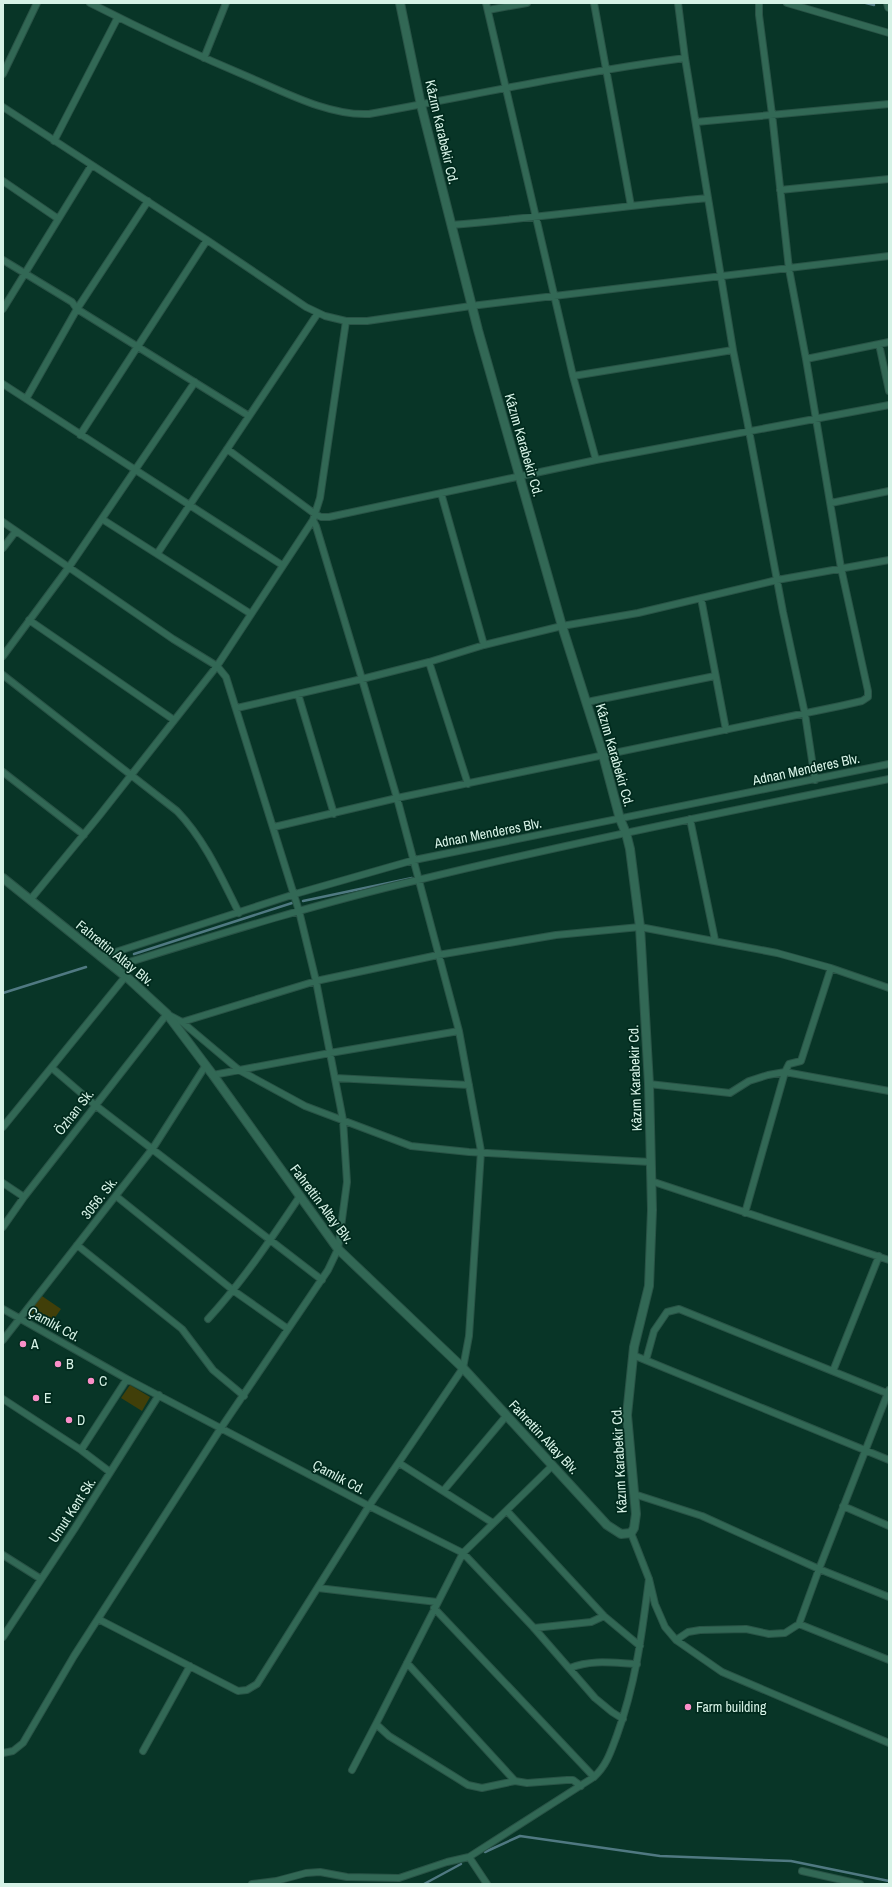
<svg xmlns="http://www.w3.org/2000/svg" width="892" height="1887" font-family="'Archivo Narrow',sans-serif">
<rect width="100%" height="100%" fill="#083527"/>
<!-- green -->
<path fill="#413f09" d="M39,1294l22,15 -12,17 -22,-15z
M130,1385l20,12 -8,14 -21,-13z"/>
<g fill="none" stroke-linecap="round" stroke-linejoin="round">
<!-- stream -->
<path stroke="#507982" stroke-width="2.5" d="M866,3l8,2
M303,901l109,-23
M134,954l158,-51
M3,993l83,-26
M485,1852l35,-16 140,20 131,5 98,20
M424,1884l37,-20"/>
<defs>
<path id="minor" d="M90,3c53,27 106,52 161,75 35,15 79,38 118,36 105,-19 210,-42 316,-56
M486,3l87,373 23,84
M594,3l37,203
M678,3l7,55 48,292 14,70 36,192 22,102 10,66
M787,3l102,30
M488,10l39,-7
M204,58l22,-55
M3,74l34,-71
M3,107l204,133 99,67 19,9 21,5
M696,122l193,-18
M54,141l64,-124
M3,181l54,37
M780,190l109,-11
M451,225c86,-7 171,-19 257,-27
M3,260l69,42 5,7 172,107
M3,309l88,-143
M879,344l10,47
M806,359l83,-17
M573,376l160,-26
M3,384l279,181
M26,399l51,-90 71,-108
M80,435l127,-195
M227,449l88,65 6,3h8l267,-57 293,-55
M441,493l43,152
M831,503l58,-12
M102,519l149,95
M3,522l170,117 44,27 9,11 73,234 17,70 27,139 4,62 -9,67 -10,21 -107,158 -147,228 -51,87 -10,8 -10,2
M3,548l13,-17
M157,554l161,-241
M701,598l25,132
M29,620l145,100
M3,656l66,-89 126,-185
M429,662l55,-17 78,-19 76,-13 139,-33 112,-20
M3,675l174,136c28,29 44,66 62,102
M298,694l36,120
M587,702l128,-26
M237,708l125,-29 -46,-153 -3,-6
M3,772l81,63
M690,819l25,121
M274,827l123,-29 443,-92 22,-5 6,-4v-6l-27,-123 -35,-209 -17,-90 -17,-155 -13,-99v-12
M30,900l69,-84 118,-150 96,-146 7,-22 26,-177h21l104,-15 418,-50
M100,957l195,-63 119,-34 475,-96
M113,967c101,-31 202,-63 305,-87 156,-38 314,-70 471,-101
M182,1022l134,-41 122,-26 118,-20 84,-8 137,26 54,15 58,20
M52,1068l43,37 227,175
M213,1075l117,-22 129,-22
M335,1078l134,7
M649,1084l81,9 19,-12 19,-6 17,-3 104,19
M3,1127l122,-150
M651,1181l238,79
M3,1183l21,14
M116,1196l118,95 54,38
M745,1213l40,-141 4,-8 12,-3 30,-93
M3,1227l21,-30 143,-183 15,8 57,48 66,36 106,40 58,6 182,10
M77,1245l105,84 31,41 31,26
M3,1309l124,70 242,127 94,47 71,75 61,70 17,14 11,7
M208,1319c35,-38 63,-80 92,-123
M3,1340l150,-192 53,-83
M633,1355l256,105
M646,1360l8,-29 13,-19 12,-3 210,85
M833,1371l46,-115
M3,1399l78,51 29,22
M81,1450l46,-71
M399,1463l94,60
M553,1465l-90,88 -87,171 13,12 79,49 14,3 33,-7 12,2 40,-3h6l8,6
M444,1490l63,-75
M634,1494l68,22 117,53 70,28
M843,1506l46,20
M507,1511l97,105 36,30
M631,1533l18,46 6,25 10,23 11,13 46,32 167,71
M3,1555l38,24
M318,1588l119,14
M434,1608l160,169
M98,1619l140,72 9,-1 10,-6 112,-178 94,-138 6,-32 12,-185 -22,-120 -62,-233 -35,-119 67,-17 39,122
M799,1624l90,36
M534,1628l57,-6 13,-6
M3,1637l72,-109 84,-133
M676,1640l12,-8 12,-2 46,-1 23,5 16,-1 14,-9 20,-55 70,-179
M407,1663l108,118
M570,1668c22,-9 44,-5 67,-4
M143,1751l47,-85
M352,1770l24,-46
M469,1857l18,27
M802,1871l58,13
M252,1884l24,-3 30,-8 14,-1 27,5 52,1 48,-16 22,-5 125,-80c13,-12 17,-26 23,-42 19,-52 25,-102 32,-156"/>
<path id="tertiary" d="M888,3l1,4
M3,878l127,102 37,34 46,61 125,174 125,119 144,157 14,9 10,-1 3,-5 2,-14 -9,-99 7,-68 15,-61 3,-76 -3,-126 -9,-157 -10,-78 -4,-16 -6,-14 -17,-64 -41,-129 -84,-296 -57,-225 -21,-102"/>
</defs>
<!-- minor casing -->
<use href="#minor" stroke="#295346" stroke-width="8"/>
<!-- tertiary casing -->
<use href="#tertiary" stroke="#295346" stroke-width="10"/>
<!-- minor -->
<use href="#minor" stroke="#326855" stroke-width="6"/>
<!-- tertiary -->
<use href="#tertiary" stroke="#326855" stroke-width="8"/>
</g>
<!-- markers -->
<g fill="#fa8fc8" stroke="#002a1d" stroke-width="1.5">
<circle cx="23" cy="1344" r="4"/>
<circle cx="58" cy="1364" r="4"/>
<circle cx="91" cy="1381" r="4"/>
<circle cx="36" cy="1398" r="4"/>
<circle cx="69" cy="1420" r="4"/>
<circle cx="688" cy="1707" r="4"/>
</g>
<g text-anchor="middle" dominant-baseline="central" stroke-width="3.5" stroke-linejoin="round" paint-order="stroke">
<!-- street labels -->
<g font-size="14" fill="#d6f2e6" stroke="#002a1d">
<text transform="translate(442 132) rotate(77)">Kâzım Karabekir Cd.</text>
<text transform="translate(524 445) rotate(74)">Kâzım Karabekir Cd.</text>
<text transform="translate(615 755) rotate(74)">Kâzım Karabekir Cd.</text>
<text transform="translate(806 769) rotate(-12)">Adnan Menderes Blv.</text>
<text transform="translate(488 833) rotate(-11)">Adnan Menderes Blv.</text>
<text transform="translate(115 953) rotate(39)">Fahrettin Altay Blv.</text>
<text transform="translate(635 1078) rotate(-92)">Kâzım Karabekir Cd.</text>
<text transform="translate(74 1112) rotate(-52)">Özhan Sk.</text>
<text transform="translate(99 1198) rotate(-52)">3056. Sk.</text>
<text transform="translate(322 1204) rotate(53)">Fahrettin Altay Blv.</text>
<text transform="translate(54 1324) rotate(29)">Çamlık Cd.</text>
<text transform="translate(544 1437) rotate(47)">Fahrettin Altay Blv.</text>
<text transform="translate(619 1460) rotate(-93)">Kâzım Karabekir Cd.</text>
<text transform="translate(339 1477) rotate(28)">Çamlık Cd.</text>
<text transform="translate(72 1510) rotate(-57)">Umut Kent Sk.</text>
</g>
<!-- poi labels -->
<g font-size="14" fill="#d6f2e6" stroke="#002a1d" text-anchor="start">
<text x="31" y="1344">A</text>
<text x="66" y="1364">B</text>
<text x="99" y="1381">C</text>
<text x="44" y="1398">E</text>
<text x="77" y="1420">D</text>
<text x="696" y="1707">Farm building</text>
</g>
</g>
<!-- border -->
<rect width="892" height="1887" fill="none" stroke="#d6f2e6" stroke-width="8"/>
</svg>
